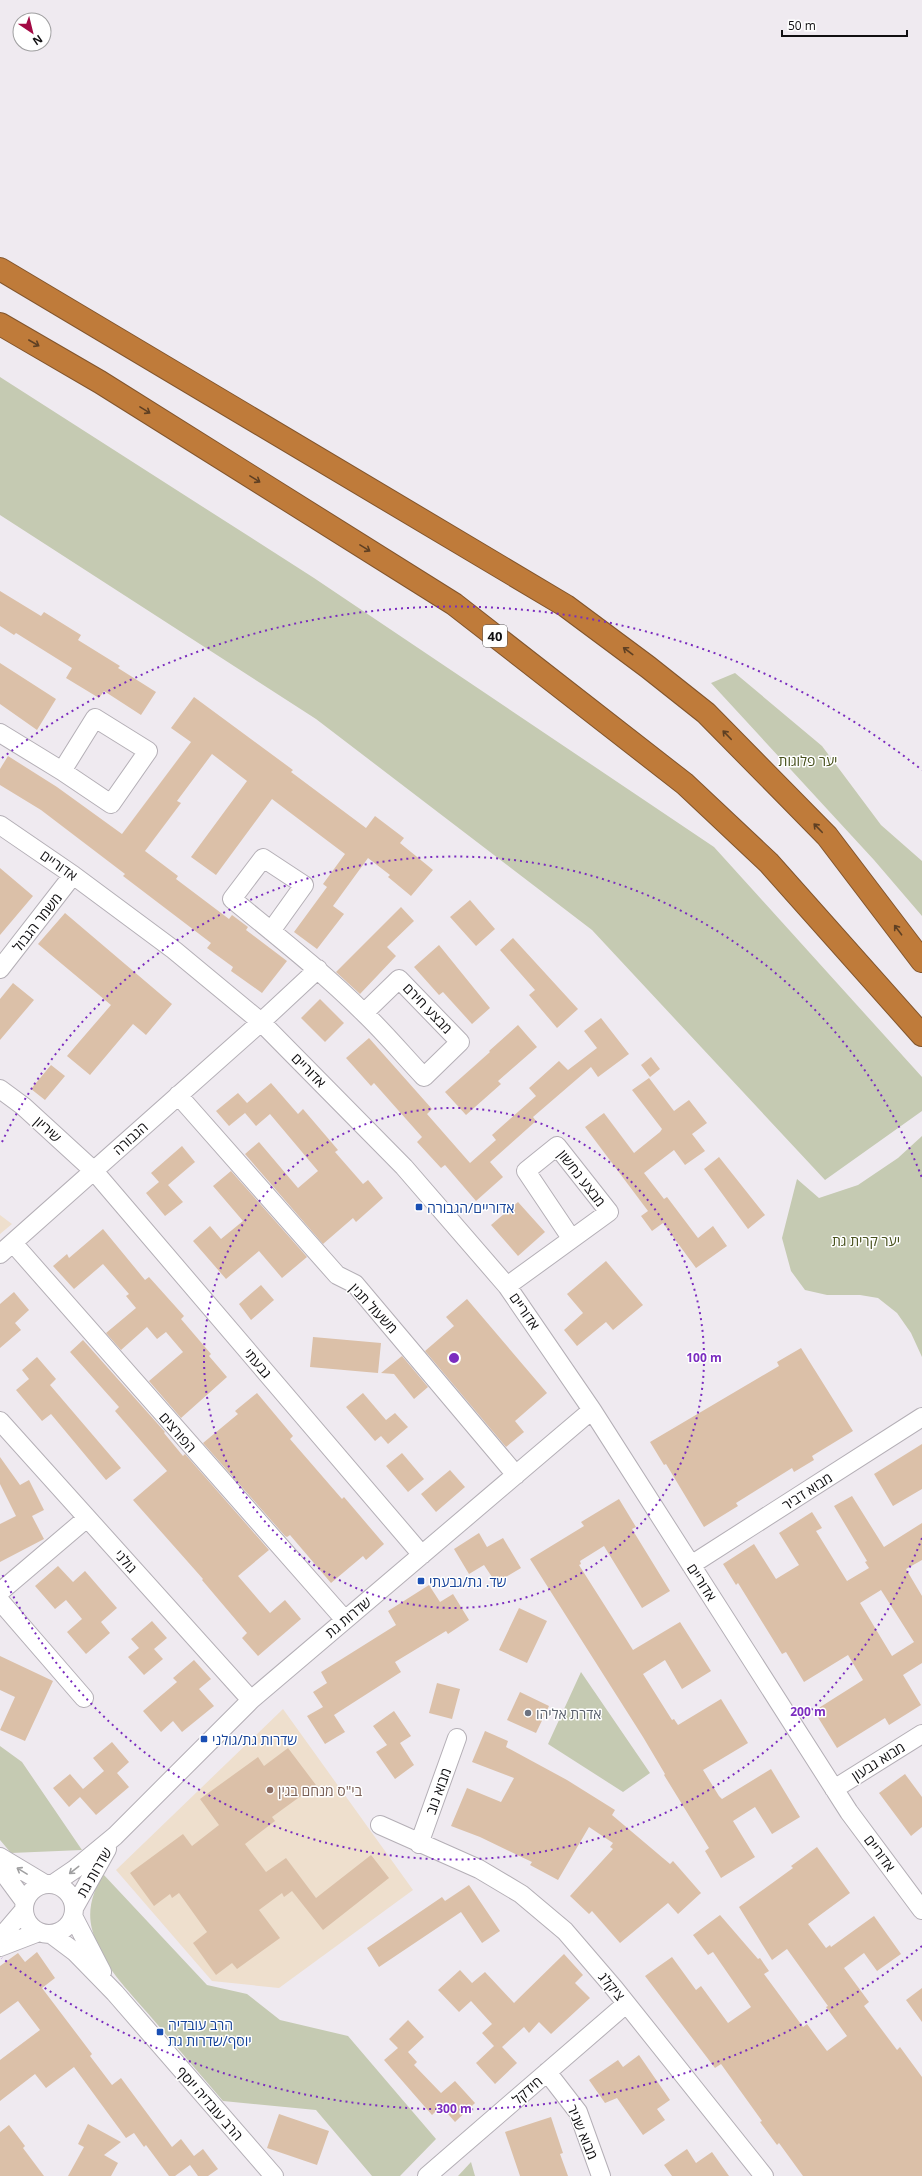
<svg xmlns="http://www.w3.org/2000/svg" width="922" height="2176" font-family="'Open Sans',Heebo,sans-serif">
<rect width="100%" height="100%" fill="#efeaf0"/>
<!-- education -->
<path fill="#eedfcd" d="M0,1215l12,9 -12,10z
M283,1709l130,181 -134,98 -67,-7 -96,-111z"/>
<!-- green -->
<path fill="#c5cab2" d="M0,377l314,201 400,269 208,230v34l-97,69 -233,-250 -276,-211 -316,-204z
M735,673l87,73 59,79 41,36v55l-48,-56 -163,-177z
M922,1136v221l-11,-24 -14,-20 -19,-15 -18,-3h-33l-22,-5 -14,-19 -9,-33 15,-59 22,19 39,-13 40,-27z
M581,1672l69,101 -27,19 -75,-48z
M0,1746l22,16 60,88 -71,3 -11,-13z
M103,1874l104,111 40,9 33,26 68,16 88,103 -36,37h-28l-56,-66 -93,-9c-24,-28 -48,-56 -72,-84 -22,-26 -51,-53 -59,-88 -5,-20 1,-37 11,-55z
M471,2162l4,14h-17z"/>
<!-- building -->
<path fill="#dbc0a8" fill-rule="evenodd" d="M0,591l41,25 3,-4 37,23 -3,5 42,26 -2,2 38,24 -15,23 -37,-24 -5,7 -33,-20 6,-10 -56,-35 -2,2 -14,-9z
M0,663l56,36 -19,31 -37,-26z
M194,697l99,73 -2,2 75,56 9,-12 29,22 -4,5 33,27 -22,26 -23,-19 2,-2 -22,-17 -35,48 11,8 -27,35 -23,-17 33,-45 -4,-3 22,-30 -73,-55 -56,76 -25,-18 56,-76 -35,-27 -35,47 4,2 -36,48 33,25 -2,3 53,40 3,-4 16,12 -2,3 41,31 -25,32 -31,-22 2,-4 -26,-19 4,-5 -88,-67 2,-2 -84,-64 -41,-25v-16l8,-13 49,31 65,47 69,-92 -20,-14z
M0,868l33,28 -33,39z
M470,900l25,29 -19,17 -26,-29z
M401,907l13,14 -27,26 9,9 -36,38 -24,-22z
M65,913l107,91 -26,31 -13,-11 -43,51 -23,-19 44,-51 -73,-61z
M513,938l65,71 -21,19 -28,-33 6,-5 -35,-40z
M439,945l51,63 -18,16 -29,-32 -4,3 -25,-28z
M13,983l21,17 -34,40v-41z
M320,999l24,24 -19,19 -24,-24z
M601,1018l28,36 -31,23 -7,-10 -58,50 3,4 -46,41 13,15 -27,24 -31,-36 -4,3 -24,-26 5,-5 -48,-54 -3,3 -25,-28 23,-20 63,71 -5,5 43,49 26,-23 -4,-5 44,-39 -7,-8 30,-27 9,9 29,-22 -13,-17z
M518,1025l19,22 -39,34 3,3 -35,31 -21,-23 45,-40 -1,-1z
M651,1057l9,12 -10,8 -9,-12z
M51,1065l14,11 -20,24 -14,-11z
M649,1078l25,33 15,-11 18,23 -15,11 13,17 -20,14 -11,-15 -30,23 20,26 3,-2 31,41 15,-12 14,20 -31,22 -33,-45 -11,8 -11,-15 7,-5 -63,-84 19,-14 30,40 26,-21 2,-3 -30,-39z
M271,1083l27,31 5,-5 35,41 -3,2 28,32 5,-4 15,18 -27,24 -3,-4 -30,26 -78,-90 14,-12 39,46 20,-17 -48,-57 -14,12 -11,-13 -16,13 -13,-15 22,-18 9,10z
M182,1146l13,16 -27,23 15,17 -18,14 -19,-23 13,-11 -8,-9z
M719,1157l46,58 -17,14 -44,-60z
M231,1171l76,86 -25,21 -23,-27 -33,28 -33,-38 17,-15 11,13 22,-18 -30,-35z
M518,1202l27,30 -27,24 -27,-31z
M103,1229l42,51 4,-3 35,39 -3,3 30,35 -2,2 18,21 -46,41 -32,-37 34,-29 -17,-20 -9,7 -10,-12 -26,23 -15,-17 30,-25 -10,-12 3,-2 -26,-30 -29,25 -21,-23 14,-12 2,4z
M606,1261l37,44 -30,25 -7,-8 -29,24 -13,-16 19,-17 -16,-19z
M261,1285l13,15 -23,20 -12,-16z
M14,1292l15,18 -14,13 6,7 -21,18v-44z
M467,1299l80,94 -32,28 9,11 -18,15 -81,-96 29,-25 -8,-9z
M313,1337l68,6 -3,30 -68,-6z
M83,1340l82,92 -1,1 19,23 2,-2 84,96 -31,26 32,37 15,-13 16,19 -43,37 -16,-18 5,-5 -45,-53 1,-1 -70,-79 34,-29 -52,-60 4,-4 -49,-55z
M801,1348l52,83 -41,25 2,4 -20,12 -2,-4 -56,35 2,3 -34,21 -38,-63 -2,1 -14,-23 129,-76 -2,-4z
M402,1356l26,31 -14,12 -20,-25 -13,-1z
M37,1357l19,22 -6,6 71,83 -15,12 -55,-66 -9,7 -26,-31 13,-11 -7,-9z
M257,1393l36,43 -3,3 52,60 2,-2 40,47 -18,16 -3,-4 -32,27 -41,-48 -3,2 -2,-1 -82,-93 35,-29 -3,-3z
M363,1393l23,27 9,-7 13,14 -20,17 -7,-8 -6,5 -29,-34z
M922,1444v45l-29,17 -19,-32z
M402,1453l22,26 -16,13 -22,-26z
M0,1457l20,28 9,-5 15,30 -12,6 12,23 -44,23v-38l16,-8 -16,-32z
M450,1470l15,17 -29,25 -15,-18z
M852,1496l32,51 38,-24v37l-16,9 16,27v67l-19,12 18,30 -32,20 -4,-7 -48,30 -23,-37 49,-31 -15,-25 -44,27 -18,-30 -4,2 -44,-71 -2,2 -13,-21 31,-20 22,35 23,-14 -20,-32 33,-21 10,16 -6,3 31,50 22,-13 -4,-6 2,-1 -33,-55zM881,1590l33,52 -22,14 -32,-53z
M619,1499l17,28 -4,2 38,62 -28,17 -38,-62 -24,15 1,3 -2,1 54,85 47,-28 31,49 -29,18 -17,-29 -22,14 29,46 2,-1 4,6 43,-26 27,44 -45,27 16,26 3,3 49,-30 29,48 -28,17 -17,-27 -22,14 22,36 -34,21 -16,-27 4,-3 -45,-73 1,-1 -22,-37 -113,-178 54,-33 -3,-4z
M479,1533l8,14 16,-9 18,30 -25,15 -12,-18 -15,9 -15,-25z
M58,1566l15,16 12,-11 32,37 -16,14 9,11 -24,21 -19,-22 15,-13 -16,-19 -11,9 -20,-23z
M429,1585l11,17 13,-8 16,26 -21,14 -2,-3 -51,31 6,10 -67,43 11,17 -20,12 -18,-28 16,-9 -10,-15 14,-9 -6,-11 75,-47 -8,-14z
M519,1608l28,13 -20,42 -28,-13z
M152,1621l15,17 -13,11 9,10 -19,16 -16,-18 11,-9 -8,-9z
M0,1656l53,25 -28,60 -25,-11 15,-33 -15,-7z
M194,1660l17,19 -12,10 15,17 -32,26 -9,-11 -12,11 -18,-21 34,-29 -4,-4z
M437,1683l23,6 -8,30 -23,-6z
M520,1692l29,14 -13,27 -29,-13z
M394,1711l17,25 -11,7 14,22 -19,14 -19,-27 11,-7 -14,-19z
M485,1731l23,10 -2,6 61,33 48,30 -3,5 58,49 3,-3 28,32 -23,21 -10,-11 -48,40 -28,-32 -3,3 -19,-18 43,-47 -3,-2 3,-4 -24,-16 -31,53 -28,-15 2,-3 -52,-25 -29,-11 16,-38 34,14 13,-24 -42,-16z
M112,1742l17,20 -12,11 12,14 -33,28 -16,-18 -11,10 -16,-19 17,-14 13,15 21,-18 -11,-13z
M288,1748l28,37 -44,32 3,4 -30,23 21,28 20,-14 30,40 55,-43 18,23 -66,52 -31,-39 -8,6 -2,-4 -23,17 21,28 -43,31 -5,-6 -16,12 -23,-32 14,-11 -28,-39 -7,5 -2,-4 -16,12 -24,-33 53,-39 9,12 27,-21 -19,-26 58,-42 6,9z
M905,1774l17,23v30l-11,9 -32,-43z
M817,1847l33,46 -42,31 18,24 4,-3 1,2 43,-31 27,38 -24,17 -13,-18 -20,15 25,34 -5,4 33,44 3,-3 22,30v99h-119l-24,-33 -2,2 -17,-23 2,-1 -41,-57 -6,4 -70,-92 27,-19 24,33 5,-4 27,37 23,-16 -38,-55 -5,3 -15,-20 27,-20 38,44 2,-1 9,13 -5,3 39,53 4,-3 20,27 20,-15 -21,-29 2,-1 -41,-57 -15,11 -33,-53 54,-39 -2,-2z
M469,1885l31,46 -18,12 -21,-31 -82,55 -12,-19 75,-51 3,4z
M37,1952l18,26 -13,10 50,66 -2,2 22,29 9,-7 51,69 9,-8 13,17 9,-7 15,20 -10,7h-10l-8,-11 -15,11h-6l-23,-31 -2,2 -10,-14 -8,5 -52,-71 -28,21 -11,-14 -35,27v-41l40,-30 -22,-29 -18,13v-48l18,-13 7,9z
M564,1954l19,21 -8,8 15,15 -39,36 -12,-12 -10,11 -5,-6 -22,20 15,16 -22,21 -19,-21 18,-17 -12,-13 10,-9 -21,-23 -12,11 -21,-22 22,-20 12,13 13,-11 29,31z
M922,1988v34l-16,-22z
M408,2020l16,17 -16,15 9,10 -3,3 27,28 14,-12 20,22 -20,19 -14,-16 -9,9 -48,-55 14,-12 -9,-9z
M639,2055l31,45 -13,9 8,11 -22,15 -26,-37 -12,5 -16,-23 29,-20 5,7z
M279,2114l50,17 -12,34 -50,-17z
M551,2117l12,36 -3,1 8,22h-48l-15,-44z
M88,2124l33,18 -17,13 14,8 -7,13h-43l16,-29 -6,-3z
M9,2125l16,21 -2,2 21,28h-44v-44z
M687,2149l9,14 16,-11 17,24h-57l-8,-11z"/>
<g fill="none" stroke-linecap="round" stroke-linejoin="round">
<defs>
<path id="minor" d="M0,733l62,38 49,33 37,-53 -53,-33 -33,53
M0,825l73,50 101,75 87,72 143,145 103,119 85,124 257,402 73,98
M271,931l33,-46 -41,-27 -31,41c45,37 91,73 132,114 21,20 40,43 60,64l36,-35 -61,-63 -35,34
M0,969l73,-94
M0,1089l23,17 71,65 328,384
M178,1095l159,180 18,9 161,191
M13,1243l332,377
M0,1254l261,-232 57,-53
M507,1286l102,-74 -52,-66 -31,25 45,67
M0,1421l251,279
M691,1565l231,-148
M0,1592l87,-74
M0,1601l84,97
M834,1789l88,-55
M380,1825l99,44 42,25 44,37 49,57 150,188
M419,1844l38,-106
M0,1857l45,27
M0,1868l25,34
M24 1909a25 25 0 1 1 50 0a25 25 0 1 1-50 0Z
M53,1884l22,-15 40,-33 136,-136 341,-290
M74,1908l33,-59
M73,1916l29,56
M51,1934l24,18 40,41 159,183
M0,1938l24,-28
M0,1947l39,-15
M547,2072l31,40 23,64
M427,2176l199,-172"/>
<path id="highway" d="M0,269l566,337 82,61 58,46 121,123 95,125
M0,324l100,58 354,222 231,180 84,79 153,172"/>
</defs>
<!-- minor casing -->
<use href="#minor" stroke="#b4afb6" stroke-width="20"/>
<!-- highway casing -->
<use href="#highway" stroke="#82552c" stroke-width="24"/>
<!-- minor -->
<use href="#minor" stroke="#fff" stroke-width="18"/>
<!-- highway -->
<use href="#highway" stroke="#bf7b3a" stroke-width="22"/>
</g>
<!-- one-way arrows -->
<defs><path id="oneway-shaft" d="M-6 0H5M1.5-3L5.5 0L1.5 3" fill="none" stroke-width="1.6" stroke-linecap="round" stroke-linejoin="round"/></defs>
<g stroke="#5f4023">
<use href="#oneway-shaft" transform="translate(34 343) rotate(30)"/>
<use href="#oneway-shaft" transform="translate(145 410) rotate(32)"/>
<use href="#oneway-shaft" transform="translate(255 479) rotate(32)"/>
<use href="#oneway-shaft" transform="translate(365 548) rotate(32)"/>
<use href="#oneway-shaft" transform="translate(628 651) rotate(-143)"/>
<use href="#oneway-shaft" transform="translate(727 735) rotate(-134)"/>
<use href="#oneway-shaft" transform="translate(818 828) rotate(-134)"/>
<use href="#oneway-shaft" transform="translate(898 930) rotate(-127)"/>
</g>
<g stroke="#9f9fa0">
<use href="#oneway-shaft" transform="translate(74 1870) rotate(142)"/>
<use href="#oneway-shaft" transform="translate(22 1871) rotate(-149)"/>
</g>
<!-- distance rings -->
<g fill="none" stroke="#7b2cbf" stroke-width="2" stroke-dasharray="2 4">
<circle cx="454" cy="1358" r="250"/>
<path d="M922 1538A501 501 0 0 1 2 1574M2 1142A501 501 0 0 1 922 1178"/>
<path d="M922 1946A751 751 0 0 1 2 1958M2 758A751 751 0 0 1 922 770"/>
</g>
<!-- markers -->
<g fill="#1a4fb4" stroke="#fff" stroke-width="1.5">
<rect x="415" y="1203" width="8" height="8" rx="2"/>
<rect x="417" y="1577" width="8" height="8" rx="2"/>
<rect x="200" y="1735" width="8" height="8" rx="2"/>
<rect x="156" y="2028" width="8" height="8" rx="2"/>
</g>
<circle fill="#6b7280" stroke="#fff" stroke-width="1.5" cx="528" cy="1713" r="4"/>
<circle fill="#8d6e63" stroke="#fff" stroke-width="1.5" cx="270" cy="1790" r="4"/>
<g text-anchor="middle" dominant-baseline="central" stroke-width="3" stroke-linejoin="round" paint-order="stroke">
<!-- shield labels -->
<rect fill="#fff" stroke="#585758" stroke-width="1" x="483" y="625" width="24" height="22" rx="3"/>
<g font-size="13" font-weight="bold" fill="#100f11">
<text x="495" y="636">40</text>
</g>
<!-- park labels -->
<g font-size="14" fill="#464f1a" stroke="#fff">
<text x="808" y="760">יער פלוגות</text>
<text x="866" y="1240">יער קרית גת</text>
</g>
<!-- street labels -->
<g font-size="14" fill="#100f11" stroke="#fff">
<text transform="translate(59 865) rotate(35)">אדוריים</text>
<text transform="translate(37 922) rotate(-52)">משמר הגבול</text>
<text transform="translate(428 1008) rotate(46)">מבצע חירם</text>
<text transform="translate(309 1070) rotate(45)">אדוריים</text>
<text transform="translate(48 1129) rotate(42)">שיריון</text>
<text transform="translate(130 1138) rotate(-42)">הגבורה</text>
<text transform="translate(582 1178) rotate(52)">מבצע נחשון</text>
<text transform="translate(374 1308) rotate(47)">משעול תנין</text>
<text transform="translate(525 1311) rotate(55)">אדוריים</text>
<text transform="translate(258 1363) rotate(50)">גבעתי</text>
<text transform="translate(178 1432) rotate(49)">הפורצים</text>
<text transform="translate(807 1491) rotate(-33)">מבוא דביר</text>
<text transform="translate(126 1561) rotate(48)">גולני</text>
<text transform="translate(702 1582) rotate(57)">אדוריים</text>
<text transform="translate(348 1617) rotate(-40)">שדרות גת</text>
<text transform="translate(878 1761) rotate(-32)">מבוא גבעון</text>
<text transform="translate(438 1791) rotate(-70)">מבוא נוב</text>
<text transform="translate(880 1853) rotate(53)">אדוריים</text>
<text transform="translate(94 1872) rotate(-60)">שדרות גת</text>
<text transform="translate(612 1986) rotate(50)">ציקלג</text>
<text transform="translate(527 2090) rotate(-41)">חידקל</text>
<text transform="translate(210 2103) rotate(49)">הרב עובדיה יוסף</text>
<text transform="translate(583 2132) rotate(67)">מבוא שניר</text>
</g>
<!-- transit labels -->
<g font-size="14" fill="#164399" stroke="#fff" text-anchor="start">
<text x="427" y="1207">אדוריים/הגבורה</text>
<text x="429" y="1581">שד. גת/גבעתי</text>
<text x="212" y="1739">שדרות גת/גולני</text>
<text x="168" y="2024">הרב עובדיה<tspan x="168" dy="16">יוסף/שדרות גת</tspan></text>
</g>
<!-- worship labels -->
<g font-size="14" fill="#5b616d" stroke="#fff" text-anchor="start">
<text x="536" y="1713">אדרת אליהו</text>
</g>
<!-- education labels -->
<g font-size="14" fill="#785e54" stroke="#fff" text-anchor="start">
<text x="278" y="1790">בי"ס מנחם בגין</text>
</g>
</g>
<circle cx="454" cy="1358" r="6" fill="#7b2cbf" stroke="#fff" stroke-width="2"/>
<g font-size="12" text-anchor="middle" font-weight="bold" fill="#7b2cbf" stroke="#fff" stroke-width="3" stroke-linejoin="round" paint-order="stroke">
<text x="704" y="1362">100 m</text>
<text x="808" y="1716">200 m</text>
<text x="454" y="2113">300 m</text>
</g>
<!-- north arrow -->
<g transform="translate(32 32) rotate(145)"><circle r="19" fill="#ffffff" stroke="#9f9fa0"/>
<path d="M0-3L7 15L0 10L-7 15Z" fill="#a30a44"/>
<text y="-6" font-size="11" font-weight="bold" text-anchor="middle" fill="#100f11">N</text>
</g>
<!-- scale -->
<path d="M782 30v6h125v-6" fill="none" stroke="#100f11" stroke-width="2"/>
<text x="788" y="30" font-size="12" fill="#100f11" stroke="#ffffff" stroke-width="3" paint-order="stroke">50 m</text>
</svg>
